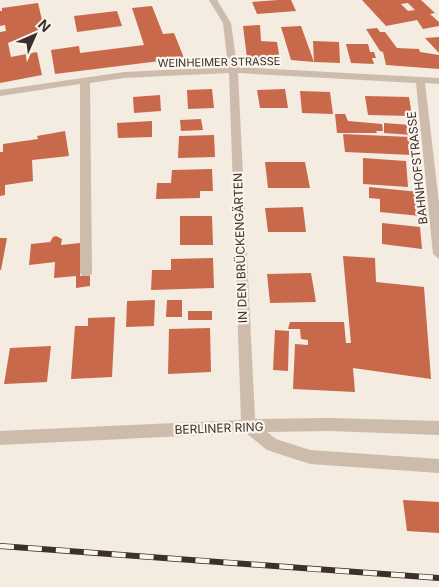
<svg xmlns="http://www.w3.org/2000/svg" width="439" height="587" font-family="Inter,sans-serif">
<rect width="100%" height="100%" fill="#f4ebe1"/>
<!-- building -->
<path fill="#c8694b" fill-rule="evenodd" d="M278,0h13l5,11 -39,3 -5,-12z
M362,0h59l14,13 -5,1 9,8v4l-16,3 -6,-9 -31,6zM408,3l7,7 -7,1 -7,-7z
M38,3l4,17 -7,19 -27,4 3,14 26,-5 5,23 -42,8v-51l6,-1 -1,-6 -5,1v-15h2v-3z
M152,6l11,28 11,-1 10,25 -129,16 -4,-24 28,-4 1,7 64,-8 -12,-37z
M117,11l5,15 -45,6 -3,-16z
M260,25l1,16 16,1 3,18 -33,-2 -4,-32z
M301,26l13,36 -1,-21 26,1 1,21 -26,-1 -23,-2 -10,-33z
M377,28l3,4h5l12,16 22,1 1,3 19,3v14l-53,-4 -3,-13 -3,-1 -14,-22z
M439,37v16l-14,-15z
M346,44h22l2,8h4l2,6h-4l2,6 -23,-1z
M212,89l2,19 -26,1 -1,-19z
M285,89l3,19h-28l-3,-18z
M300,91l30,1 3,22 -31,-1z
M160,95l1,16 -27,2 -1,-16z
M365,96l44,1 3,19 -44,-1z
M335,114h10l3,7 34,3 1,7h-7l1,2h-40z
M201,119l2,11 -22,1 -1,-11z
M152,121v16l-34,1 -1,-15z
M384,123l27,2 1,10 -28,-2z
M65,131l4,25 -37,4 1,21 -28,4v10l-5,1v-44h3v-8l35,-5 -1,-3z
M343,134l67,3 3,18 -68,-3z
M214,135l1,22 -37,1 1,-22z
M363,158l43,3 2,26 -45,-3z
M265,162h40l5,26h-42z
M212,169l1,22h-13v7l-44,1 1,-16h14l1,-13z
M369,187l50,5 1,24 -40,-4v-13l-11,-1z
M303,207l3,25h-38l-3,-24z
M180,216h32l1,29h-33z
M382,223l38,4 2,22 -40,-5z
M56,236l6,3 -1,6 19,-2v33l10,-1v11l-14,2v-12l-22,2 1,-16 -26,3 2,-21 19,-2 3,-5z
M0,238h7l-6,32h-1z
M343,256l32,2 1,24 48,5 7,92 -78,-11 2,24 -62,-3 2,-45 13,1v-5l-7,-1 -1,-10h-12l2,-7h54l2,21h5z
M213,258l1,30 -63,2 1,-20h19v-11z
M311,273l5,29 -46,1 -3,-29z
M155,300l-1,26 -28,1 1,-26z
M167,300h15v17h-16z
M188,311h24v9h-24z
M115,317l-3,60 -41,2 4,-53h13v-8z
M210,328l1,44 -43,2 1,-45z
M275,330l14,1 -1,40 -15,-1z
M51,346l-4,36 -43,2 6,-36z
M403,500l36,2v31l-32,-2z"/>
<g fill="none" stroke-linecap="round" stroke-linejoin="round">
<!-- minor -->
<path fill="#cdbbac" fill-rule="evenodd" d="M209,0h8l14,23 6,44 202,11v6l-14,-1 14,120v56l-6,-5 -17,-171 -178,-10 17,346 74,-1 110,3v14l-110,-4 -62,1 9,7 34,11 129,9v14l-129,-9 -43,-14 -21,-17 -246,12v-14l241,-11 -12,-347 -105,5 -34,5 2,190 -2,3h-8l-2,-3v-189l-80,12v-6l124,-18 104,-5 -5,-44z"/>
<defs>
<path id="rail" d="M0,546l439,32"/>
</defs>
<!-- rail casing -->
<use href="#rail" stroke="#3b302b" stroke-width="6"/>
<!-- rail -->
<use href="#rail" stroke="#fbf5ee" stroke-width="4.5" stroke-dasharray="14" stroke-linecap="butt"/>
</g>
<g text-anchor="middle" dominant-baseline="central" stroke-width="4.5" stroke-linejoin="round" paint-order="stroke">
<!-- far-street labels -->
<g font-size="11" fill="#3b302b" stroke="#fbf5ee">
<text transform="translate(219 62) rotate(-1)">WEINHEIMER STRASSE</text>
</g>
<!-- street labels -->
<g font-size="12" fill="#3b302b" stroke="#fbf5ee">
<text transform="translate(417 168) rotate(-96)">BAHNHOFSTRASSE</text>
<text transform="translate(240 248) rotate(-92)">IN DEN BRÜCKENGÄRTEN</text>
<text transform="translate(219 428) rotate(-2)">BERLINER RING</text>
</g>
</g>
<!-- north arrow -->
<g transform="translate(35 35) rotate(45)" stroke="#fbf5ee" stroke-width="4" paint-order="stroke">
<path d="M0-4L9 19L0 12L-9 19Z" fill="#3b302b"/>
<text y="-8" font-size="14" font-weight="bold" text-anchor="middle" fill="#3b302b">N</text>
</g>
</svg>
